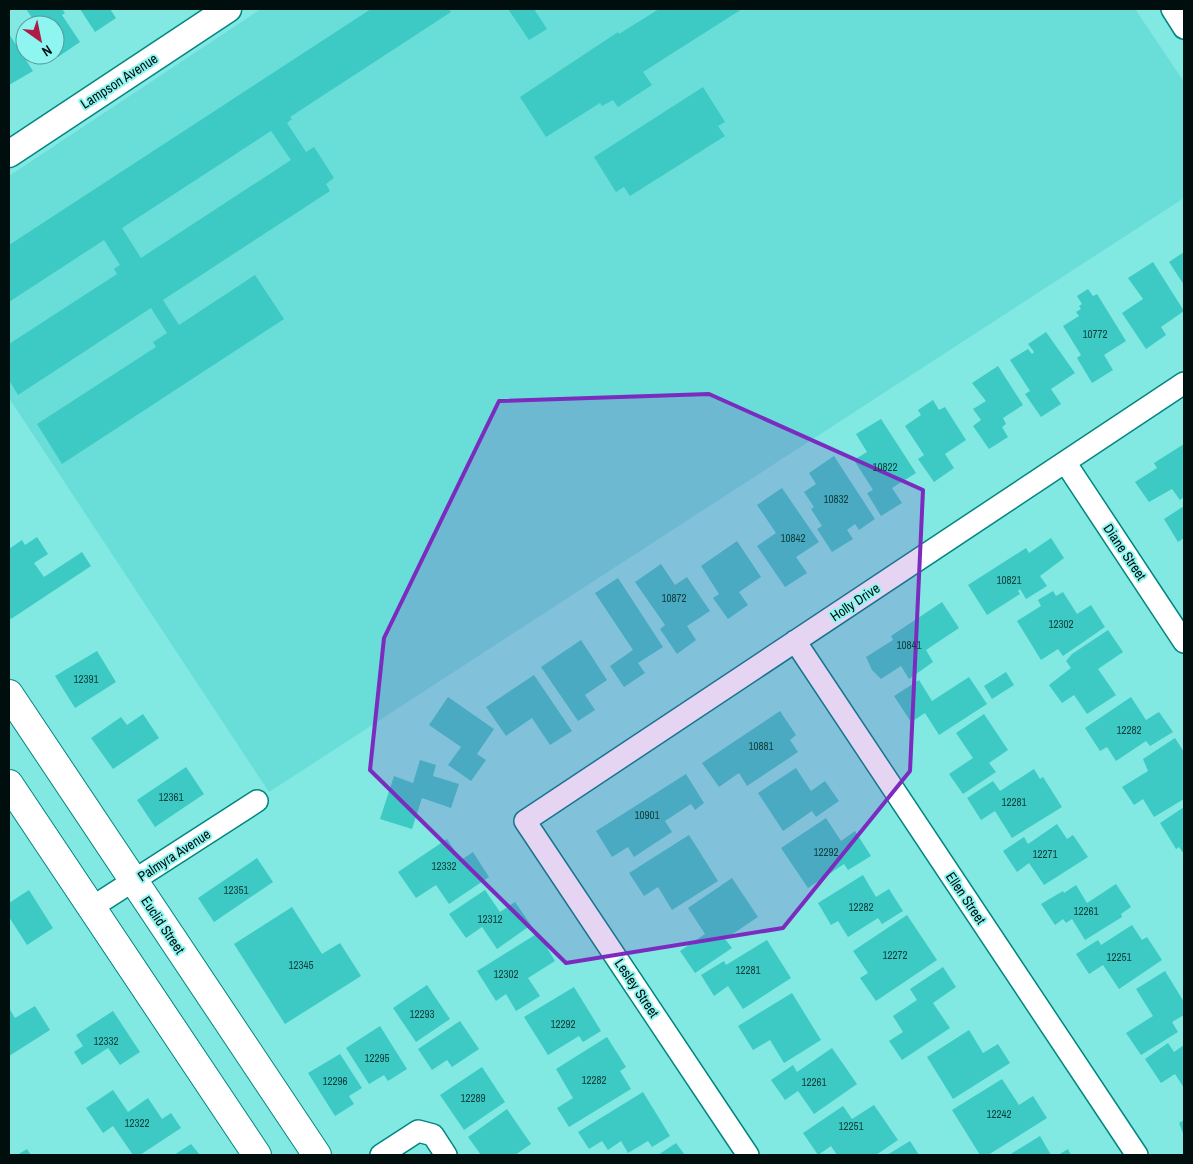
<svg xmlns="http://www.w3.org/2000/svg" width="1193" height="1164" font-family="'Archivo Narrow',sans-serif">
<rect width="100%" height="100%" fill="#82e8e2"/>
<!-- built -->
<path fill="#69ddd8" d="M261,9h874l49,73v116l-915,594 -260,-394v-222z"/>
<!-- building -->
<path fill="#3dcac4" fill-rule="evenodd" d="M26,9h36l3,4 -3,2 18,27 -22,15 -3,-4v-28h-18z
M80,9h30l6,9 -21,14z
M371,9h78l2,3 -161,105 2,2 -5,4 19,29 8,-5 20,31 -8,6 4,7 -167,109 16,25 76,-50 29,44 -222,145 -25,-40 119,-77 -3,-5 14,-9 -16,-25 -133,87 -9,-15v-36l108,-70 -3,-5 6,-4 -16,-25 -95,62v-57zM271,131l20,29 -150,98 -19,-30z
M508,9h26l13,20 -18,11z
M659,9h83l-99,63 9,13 -34,22 -5,-7 -11,6 -2,-3 -54,34 -26,-40 98,-65 1,2z
M9,34l24,37 -24,14z
M703,87l22,35 -7,4 7,10 -95,60 -6,-9 -8,5 -22,-35z
M1184,252v33l-15,-23z
M1153,262l31,49 -23,16 5,8 -20,14 -24,-36 21,-14 -15,-21z
M1088,289l5,7 4,-2 29,47 -22,14 9,15 -21,13 -15,-25 4,-3 -18,-29 16,-10 -3,-4 5,-3 -2,-3 3,-2 -5,-8z
M1046,332l29,41 -24,16 10,15 -20,13 -16,-23 5,-3 -20,-31 18,-11 4,5 2,-2 -6,-8z
M998,366l25,39 -20,13 3,6 -4,3 6,10 -19,12 -16,-23 8,-6 -8,-11 13,-8 -14,-18z
M933,400l6,10 6,-3 21,33 -21,14 9,14 -20,14 -16,-23 6,-4 -19,-29 16,-11 -3,-5z
M881,419l35,54 -24,15 10,15 -21,13 -14,-23 6,-3 -19,-30 13,-8 -11,-18z
M1184,444v53l-4,3 -8,-11 -23,13 -14,-20 22,-14 -3,-5z
M834,456l41,63 -16,11 -4,-6 -8,6 6,9 -21,13 -15,-23 5,-3 -11,-17 3,-2 -10,-15 12,-8 -7,-11z
M782,488l37,54 -23,15 11,16 -22,14 -28,-41 19,-13 -19,-28z
M1184,506v32l-6,4 -14,-23z
M37,537l11,17 -14,9 10,14 38,-25 9,14 -80,53 -2,-3v-67l13,-9 3,5z
M1051,538l13,20 -24,18 7,10 -21,13 -6,-10 -2,2 2,3 -33,21 -19,-30 58,-37 3,5z
M737,541l24,36 -22,15 9,13 -20,14 -15,-21 6,-4 -18,-28z
M661,564l14,21 12,-8 23,34 -23,15 9,14 -19,14 -17,-25 5,-4 -30,-43z
M618,578l45,69 -25,16 7,10 -21,14 -14,-21 23,-16 -38,-57z
M1053,591l3,5 7,-4 14,22 14,-9 14,22 -42,29 -5,-7 -17,11 -24,-39 24,-15 -3,-6z
M942,602l17,26 -33,22 7,12 -24,17 -8,-13 -20,13 -9,-9 -6,-13 27,-17 -2,-4z
M1108,630l15,22 -25,17 18,26 -29,19 -13,-19 -12,8 -13,-18 22,-17 -5,-7 6,-7z
M581,640l26,40 -22,15 10,15 -17,11 -37,-54z
M97,651l19,31 -41,26 -20,-32z
M1006,672l8,13 -22,14 -8,-13z
M534,675l38,56 -22,14 -18,-27 -26,18 -20,-29z
M969,677l18,27 -48,31 -14,-22 -14,9 -17,-26 25,-16 13,21z
M448,697l46,32 -17,25 9,6 -15,21 -23,-16 13,-18 -32,-22z
M1131,697l15,23 13,-8 14,20 -23,14 -4,-5 -30,20 -9,-14 -7,4 -15,-23z
M780,711l16,24 -6,5 8,12 -51,34 -8,-13 -20,14 -17,-24z
M143,714l16,24 -46,31 -22,-31 30,-21 6,8z
M984,714l24,36 -19,13 7,9 -33,22 -14,-20 24,-16 -17,-25z
M1175,738l9,14v47l-30,18 -11,-18 -9,6 -12,-18 26,-16 -5,-12z
M420,760l16,5 -3,11 26,8 -8,24 -29,-10 -10,31 -32,-10 14,-43 19,7z
M186,767l18,27 -49,33 -18,-27z
M796,768l15,23 14,-10 14,20 -23,16 -4,-6 -29,20 -25,-38z
M1034,769l6,10 3,-2 19,30 -50,31 -17,-27 -14,9 -14,-22 26,-17 7,10z
M686,774l18,29 -9,7 -4,-6 -26,17 7,11 -38,25 -6,-10 -16,10 -16,-26z
M1184,807v47l-5,-7 -3,2 -16,-26z
M826,818l15,23 14,-10 16,25 -23,14 -4,-6 -36,24 -27,-40z
M1057,824l10,15 6,-4 15,22 -44,28 -15,-22 -12,9 -14,-21 21,-14 4,7z
M689,835l29,46 -46,29 -14,-23 -14,9 -15,-23z
M447,839l14,21 12,-8 16,25 -40,27 -13,-19 -20,13 -18,-26z
M257,858l16,24 -59,40 -16,-24z
M863,875l13,22 13,-8 14,22 -21,13 -4,-6 -30,19 -10,-16 -7,4 -13,-22z
M732,878l26,39 -33,22 7,9 -37,25 -15,-22 25,-17 -17,-26z
M1116,884l15,23 -10,7 1,3 -37,23 -13,-21 -6,4 -3,-4 -8,6 -14,-21 22,-13 1,2 12,-8 11,18z
M29,890l24,38 -26,17 -18,-28v-14z
M485,890l15,22 15,-10 16,23 -34,24 -15,-22 -16,11 -17,-24z
M292,907l30,47 18,-11 21,33 -76,48 -51,-80z
M907,915l30,45 -61,41 -16,-23 8,-5 -15,-22z
M1132,925l10,15 5,-3 15,23 -43,29 -16,-24 -14,9 -13,-20 22,-14 3,5z
M538,933l17,28 -27,17 12,18 -24,15 -10,-17 -10,7 -19,-30z
M767,940l24,38 -48,31 -15,-23 -14,10 -13,-21 23,-14 2,4z
M943,967l13,20 -23,16 17,25 -48,32 -13,-19 14,-9 -10,-16 24,-16 -7,-11z
M1165,971l19,31v13l-12,7 6,10 -37,23 -15,-22 27,-17 -17,-27z
M427,985l23,34 -34,23 -23,-34z
M574,987l27,44 -18,11 -4,-6 -31,19 -24,-38z
M792,993l29,47 -37,23 -14,-23 -17,10 -15,-24z
M35,1006l15,24 -41,26v-48l6,10z
M113,1011l27,41 -20,13 -12,-17 -26,17 -8,-13 9,-6 -7,-11z
M460,1021l19,28 -27,18 -5,-7 -15,10 -14,-21z
M380,1026l27,43 -19,12 -4,-6 -15,9 -23,-36z
M969,1030l14,23 15,-9 12,19 -57,36 -26,-42z
M607,1037l19,30 -6,4 11,18 -62,38 -12,-19 16,-10 -17,-29z
M1168,1043l6,9 10,-7v43l-9,-14 -14,9 -16,-24z
M832,1048l25,36 -43,30 -16,-23 -13,9 -14,-20 22,-15 4,7z
M340,1054l22,34 -13,8 5,8 -19,12 -27,-43z
M482,1067l23,35 -41,28 -24,-35z
M1002,1079l17,26 14,-9 14,22 -59,37h-8l-28,-45z
M113,1090l15,22 20,-14 14,21 9,-6 10,15 -41,27h-7l-20,-29 -10,7 -17,-25z
M643,1092l27,44 -18,11 -4,-6 -20,12 -7,-12 -13,9 -6,-9 -13,8 -11,-17z
M874,1105l24,35 -22,15h-39l-6,-9 -13,9 -15,-22 40,-27 9,13z
M507,1109l24,35 -16,11h-34l-13,-18z
M1184,1120v16l-5,-13z
M1040,1136l11,19h-42z
M910,1141l9,14h-32z
M676,1143l9,12h-27z
M191,1144l9,11h-26z
M27,1149l4,6h-14z
M1068,1149l3,6h-13z"/>
<g fill="none" stroke-linecap="round" stroke-linejoin="round">
<defs>
<path id="minor" d="M1172,9l12,19
M1065,462l119,180
M795,641l342,514
M91,908l166,-107
M381,1155l37,-24 15,4 13,20
M748,1155l-223,-334 659,-438"/>
<path id="tertiary" d="M9,154l219,-145"/>
<path id="primary" d="M9,694l308,461
M9,784l248,371"/>
</defs>
<!-- minor casing -->
<use href="#minor" stroke="#008682" stroke-width="24"/>
<!-- tertiary casing -->
<use href="#tertiary" stroke="#008682" stroke-width="29"/>
<!-- primary casing -->
<use href="#primary" stroke="#008682" stroke-width="30"/>
<!-- minor -->
<use href="#minor" stroke="#fff" stroke-width="21"/>
<!-- tertiary -->
<use href="#tertiary" stroke="#fff" stroke-width="26"/>
<!-- primary -->
<use href="#primary" stroke="#fff" stroke-width="28"/>
</g>
<!-- marked area -->
<path fill="#7b2cbf" fill-opacity="0.2" stroke="#7b2cbf" stroke-width="4" stroke-linejoin="round" d="M709,394l214,96 -13,281 -127,157 -217,35 -196,-193 14,-132 115,-237z"/>
<g text-anchor="middle" dominant-baseline="central" stroke-width="4" stroke-linejoin="round" paint-order="stroke">
<!-- number labels -->
<g font-size="11" fill="#0f3e3c">
<text x="1095" y="334">10772</text>
<text x="885" y="467">10822</text>
<text x="836" y="499">10832</text>
<text x="793" y="538">10842</text>
<text x="1009" y="580">10821</text>
<text x="674" y="598">10872</text>
<text x="1061" y="624">12302</text>
<text x="909" y="645">10841</text>
<text x="86" y="679">12391</text>
<text x="1129" y="730">12282</text>
<text x="761" y="746">10881</text>
<text x="171" y="797">12361</text>
<text x="1014" y="802">12281</text>
<text x="647" y="815">10901</text>
<text x="826" y="852">12292</text>
<text x="1045" y="854">12271</text>
<text x="444" y="866">12332</text>
<text x="236" y="890">12351</text>
<text x="861" y="907">12282</text>
<text x="1086" y="911">12261</text>
<text x="490" y="919">12312</text>
<text x="895" y="955">12272</text>
<text x="1119" y="957">12251</text>
<text x="301" y="965">12345</text>
<text x="748" y="970">12281</text>
<text x="506" y="974">12302</text>
<text x="422" y="1014">12293</text>
<text x="563" y="1024">12292</text>
<text x="106" y="1041">12332</text>
<text x="377" y="1058">12295</text>
<text x="594" y="1080">12282</text>
<text x="335" y="1081">12296</text>
<text x="814" y="1082">12261</text>
<text x="473" y="1098">12289</text>
<text x="999" y="1114">12242</text>
<text x="137" y="1123">12322</text>
<text x="851" y="1126">12251</text>
</g>
<!-- street labels -->
<g font-size="14" fill="#000f0e" stroke="#8ff5f0">
<text transform="translate(119 81) rotate(-33)">Lampson Avenue</text>
<text transform="translate(1125 552) rotate(56)">Diane Street</text>
<text transform="translate(855 602) rotate(-34)">Holly Drive</text>
<text transform="translate(174 855) rotate(-33)">Palmyra Avenue</text>
<text transform="translate(966 898) rotate(56)">Ellen Street</text>
<text transform="translate(163 925) rotate(56)">Euclid Street</text>
<text transform="translate(637 988) rotate(56)">Lesley Street</text>
</g>
</g>
<!-- border -->
<rect width="1193" height="1164" fill="none" stroke="#000f0e" stroke-width="20"/>
<!-- north arrow -->
<g transform="translate(40 40) rotate(147)"><circle r="24" fill="#8ff5f0" stroke="#569996"/>
<path d="M0-4L9 19L0 12L-9 19Z" fill="#af1c47"/>
<text y="-8" font-size="14" font-weight="bold" text-anchor="middle" fill="#000f0e">N</text>
</g>
</svg>
